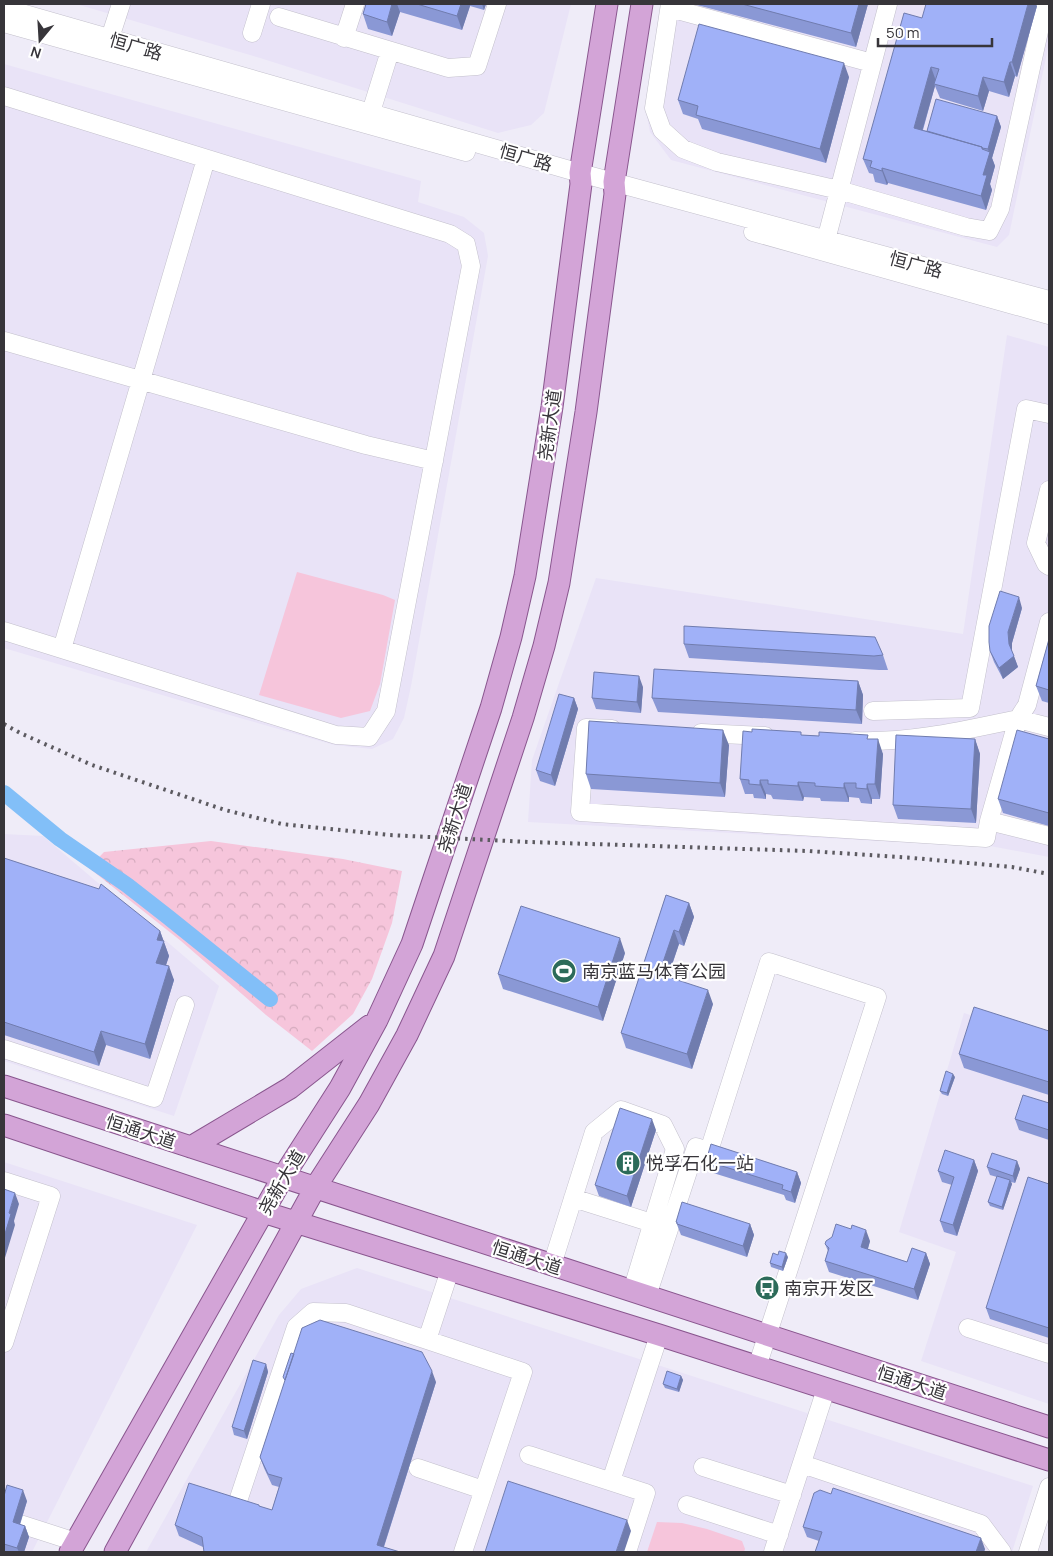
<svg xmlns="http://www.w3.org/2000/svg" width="1053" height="1556" font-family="Manrope,'Noto Sans SC',sans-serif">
<defs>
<pattern id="park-crowns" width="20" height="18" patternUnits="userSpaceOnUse" patternTransform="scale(1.25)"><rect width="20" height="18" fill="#f6c5db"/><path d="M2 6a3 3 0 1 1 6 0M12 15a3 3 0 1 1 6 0" fill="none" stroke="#d4aabd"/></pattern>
</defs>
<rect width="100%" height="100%" fill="#efecf8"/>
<!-- built -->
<path fill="#e9e3f7" d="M76,4h495l-27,109 -13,12 -33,8 -238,-75z
M663,4h386v39l-40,192 -12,12 -326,-87 -21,-28 -4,-21z
M4,64l417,117 -3,21 46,15 20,16 4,23 -77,430 -7,32 -11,21 -21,10 -38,-4 -108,-31 -222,-66z
M1007,335l42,12v510l-75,-14 -77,-1 -369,-20 4,-62 64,-182 367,56z
M4,834l39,2 176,150 -45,130 -170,-55z
M964,1013l85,27v364l-128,-43 35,-109 -57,-20z
M4,1162l193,63 -165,327h-28z
M357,1268l676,218 -21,66h-866l133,-237 22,-26z"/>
<!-- green -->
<path fill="#f6c5db" d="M297,572l86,23 12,5 -15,84 -10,27 -29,7 -82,-23z
M657,1522l25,1 25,6 35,12 3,8 -1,3h-97z"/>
<!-- park -->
<path fill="url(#park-crowns)" d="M211,841l132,18 59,12 -10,52 -20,56 -19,35 -41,37 -46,-36 -85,-74 -92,-73 15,-16z"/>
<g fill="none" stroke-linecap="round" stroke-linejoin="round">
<!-- canal -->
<path stroke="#82bff8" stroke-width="16" d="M4,793l56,46 67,46 41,32 102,82"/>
<defs>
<path id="minor" d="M670,4l-16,104 8,22 21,19 34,13 122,28 127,37 23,4 11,-22 45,-205
M4,8l576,165 469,127
M670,8l202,55
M279,17l169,51 29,-2 20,-62
M4,23l462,129
M252,33l9,-29
M110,38l11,-34
M344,38l11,-34
M4,96l446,138 16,10 5,22 -85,445 -17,26 -33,-2 -332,-104
M371,112l19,-61
M753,232l296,83
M826,240l62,-236
M4,341l362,104 68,16
M1049,490l-13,53 10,21 3,2
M62,649l144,-490
M873,711l97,-3 56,-299 23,5
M1049,727l-31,-8 -29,102 60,15
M612,729l-26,-1 -6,84 406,26 3,-17
M701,733l64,3
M855,741c56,2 110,-11 163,-22l9,-14 22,-83
M4,1049l150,49 31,-93
M4,1181l47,15 -47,147
M573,1198l79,25
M552,1265l42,-133 27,-22 42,15 12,24 -43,142
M450,1270l-23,70 96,32 -60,180
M647,1296l49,-149 13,4 60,-189 108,35 -120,370
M968,1328l81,26
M529,1455l117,38 -19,59
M802,1464l179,60 21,28
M703,1467l89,28
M418,1468l65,22
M611,1481l48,-146
M687,1505l92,30
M236,1507l60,-180 17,-15 33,1 81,27
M20,1524l56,18
M773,1552l53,-163
M1028,1552l21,-65"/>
<path id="major" d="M4,1086l1045,341
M4,1125l259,87 396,123 390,125
M191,1147l99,-59 79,-62
M70,1552l213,-375 57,-89 37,-68 35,-76 79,-236 20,-71 14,-61 27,-169 29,-223 -1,-11 27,-169
M115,1552l200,-364 54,-84 38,-69 37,-79 79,-238 21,-72 15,-63 27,-171 29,-218 -1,-12 28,-178"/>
</defs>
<!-- minor casing -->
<use href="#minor" stroke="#c3c0cc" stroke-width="19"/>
<!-- major casing -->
<use href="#major" stroke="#89568e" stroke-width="23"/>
<!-- minor -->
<use href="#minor" stroke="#fff" stroke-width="18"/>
<!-- major -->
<use href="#major" stroke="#d3a4d7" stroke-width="21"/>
<!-- rail -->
<path stroke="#5c5a60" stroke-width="4" stroke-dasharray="2.5 5" stroke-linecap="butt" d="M4,724l16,9 72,32 133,45 57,14 107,11 140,7 279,9 105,7 99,9 37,7"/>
</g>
<!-- wall -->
<path fill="#8a98d5" d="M366,4h120l-2,6 -14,-4 -8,24 -62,-18 -8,24 -24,-7 -5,-15z
M696,4h172l-12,43 -159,-42z
M1037,6l-20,71 -2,-1 -6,21 -20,-6 -6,20 -43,-13 -5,-12 -12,44 4,1 70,-15 4,11 -9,31 3,8 -5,18 2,6 -6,20 -98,-27 -1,2 -12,-3 -2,-8 -4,-1 -6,-14 59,-141z
M849,77l-23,86 -124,-34 -4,-10 -15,-5 -5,-14z
M1022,608l-10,35v9l6,15 -15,12 -9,-17 -4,-11z
M1049,639v64l-7,-2 -6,-15z
M684,644l199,11 5,15h-9l-190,-12z
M858,681l5,14 -1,29 -204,-12 -6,-14z
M643,687l-2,26 -45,-4 -4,-11z
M574,698l4,11 -23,77 -15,-5 -4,-11z
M802,735l67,4 14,15 -3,45h-8v5l-11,-1 -2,-5 -10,-1v5l-28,-1 -1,-3 -16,-1 -1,4 -30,-2 -2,-4 -5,-1v5l-12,-1 -1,-4h-8l-5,-15z
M975,739l5,15 -4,69 -78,-4 -5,-14z
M1049,739v87l-46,-13 -5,-14z
M729,745l-4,52 -134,-8 -5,-15z
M4,858l156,73 9,25 -3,9 8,15 -24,79 -44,-14 -7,21 -95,-31z
M666,895l23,8 5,14 -10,29 -5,-2 -11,33 45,27 -21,65 -66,-21 -5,-15z
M625,953l-22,68 -100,-32 -5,-15z
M1049,1031v64l-85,-27 -5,-14z
M955,1077l-7,19 -6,-2 -2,-3z
M1049,1103v37l-30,-10 -4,-11z
M656,1130l-25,77 -32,-11 -4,-11z
M974,1160l4,11 -21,65 -13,-4 -4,-11 12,-36 -10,-3 -4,-11z
M706,1161l91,11 4,11 -6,20 -9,-3 -2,-5 -74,-23z
M1017,1161l3,8 -5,14 -4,-1 1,2 -9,26 -13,-4 -2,-4 9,-25 -7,-2 -3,-8z
M1049,1184v154l-59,-19 -4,-11z
M676,1222l74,2 4,11 -7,22 -66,-22z
M870,1241l-2,8 39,13 19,-9 4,11 -12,36 -89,-28 -4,-11 3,-10 -3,-7z
M788,1257l-5,14 -12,-4 -1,-4z
M266,1364l2,8 -21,67 -13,-4 -2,-8z
M681,1376l2,4 -4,12 -14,-4 -2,-4z
M283,1377l153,5 -52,165h-181l-24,-11 -4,-11 85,-18 12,3 7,-23 -7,-2 -8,-17 -4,-11 25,-76z
M4,1496l23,5 -7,24 5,1 4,11 -5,15h-20z
M803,1527l182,22 -1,3h-169l4,-11 -12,-4z"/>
<!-- shaded-wall -->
<path fill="#707cae" d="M392,4h5l3,8 -8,24 -5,-14z
M461,4h9v2l-8,24 -5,-14z
M482,4h4l-2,6z
M859,4h9l-12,43 -5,-14z
M1028,4h8l1,2 -20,71 -5,-15z
M1010,62l5,14 -6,21 -5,-15z
M844,63l5,14 -23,86 -6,-14z
M931,67l5,14 -2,3 1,2 -16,56 -5,-14z
M983,77l6,14 -6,20 -5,-15z
M997,116l4,11 -9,31 3,8 -5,18 2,6 -6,20 -5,-14 2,-21 -1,-26v-2l5,13 2,-7 -1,-4z
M882,168l6,15 -1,2 -5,-14z
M1019,597l3,11 -10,35v12l-3,-11 -1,-12z
M1014,656l4,11 -15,12 -4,-11z
M639,676l4,11 -2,26 -4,-11z
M858,681l5,14 -1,29 -6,-14z
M574,698l4,11 -23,77 -4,-11z
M723,730l6,15 -4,52 -5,-14z
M878,739l5,15 -3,45 -5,-15z
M975,739l5,15 -4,69 -5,-14z
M760,780l6,14v5l-6,-14z
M798,782l6,15 -1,4 -5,-15z
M844,783l5,14v5l-5,-14z
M867,784l5,15v5l-5,-15z
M689,903l5,14 -10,29 -5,-14z
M674,930l5,14 -15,44 -5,-14z
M160,931l9,25 -7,21 -6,-14 1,-23z
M620,938l5,15 -22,68 -5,-14z
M169,966l5,14 -24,79 -5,-15z
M708,990l5,14 -21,65 -5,-15z
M101,1031l5,14 -7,21 -5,-14z
M953,1074l2,3 -7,19 -1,-3z
M652,1119l4,11 -25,77 -4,-11z
M974,1160l4,11 -21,65 -4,-11z
M1017,1161l3,8 -5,14 -2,-7z
M797,1172l4,11 -6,20 -4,-11z
M1010,1180l2,4 -9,26 -1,-3z
M15,1193l4,11 -5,17 1,4 -11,36v-24l5,-24z
M750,1224l4,11 -7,22 -4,-11z
M866,1230l4,11 -5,17 -4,-11z
M786,1253l2,4 -5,14 -1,-4z
M926,1253l4,11 -12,36 -4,-11z
M266,1364l2,8 -21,67 -3,-8z
M432,1371l4,11 -54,170 -5,-7z
M681,1376l2,4 -4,12 -2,-3z
M23,1490l4,11 -10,32 -4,-11z
M627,1520l4,11 -7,21h-8z
M25,1526l4,11 -5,15h-5l-2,-4z
M981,1538l4,11 -1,3h-8z"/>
<!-- building -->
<path fill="#a0b1f8" stroke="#707cae" d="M366,4h26l-5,18 -24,-8z
M417,4h44l-4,12z
M742,4h117l-8,29z
M926,4h102l-16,58h-2l-6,20 -21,-5 -5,19 -44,-12 5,-15 -8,-2 -17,61 68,19v2l8,3 -7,23h4l-6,21 -99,-28v3l-12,-4 2,-6 -9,-2 41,-146 18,5z
M699,24l145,39 -24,86 -124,-34 2,-9 -20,-6z
M936,99l61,17 -9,33 -6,-1v-1l-55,-16z
M1000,591l19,6 -11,35 1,12 5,12 -15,12 -9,-17 -1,-9v-16z
M684,626l191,11 8,18 -9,1 -190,-12z
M1049,639v51l-13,-4z
M654,669l204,12 -2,29 -204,-12z
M594,672l45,4 -2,26 -45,-4z
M559,694l15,4 -23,77 -15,-5z
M589,721l134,9 -3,53 -134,-9z
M752,729l49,3v3l18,1v-4l49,3 -1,4h11l-3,45h-8v5l-11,-1v-5h-12v5l-29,-2v-3l-17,-1v4l-30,-2v-4h-8v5l-11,-1v-4l-9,-1 3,-48 9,1z
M1017,730l32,9v74l-51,-14z
M896,735l79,4 -4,70 -78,-4z
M4,858l95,31 2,-5 59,47 -3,9 7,1 -8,22 13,3 -24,78 -44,-13 -7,21 -90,-30z
M666,895l23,8 -10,29 -5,-2 -15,44 49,16 -21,64 -66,-21z
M521,906l99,32 -22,69 -100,-33z
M974,1007l75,24v51l-90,-28z
M946,1071l7,3 -6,19 -7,-2z
M1023,1095l26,8v27l-34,-11z
M620,1108l32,11 -25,77 -32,-11z
M711,1144l86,28 -6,20 -9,-3 1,-4 -77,-24z
M945,1150l29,10 -21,65 -13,-4 14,-44 -16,-6z
M992,1153l25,8 -4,15 -26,-9z
M997,1176l13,4 -8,27 -14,-5z
M1028,1177l21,7v144l-63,-20z
M4,1189l11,4 -6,20 2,1 -7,23z
M682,1202l68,22 -7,22 -66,-22v-2h-1z
M836,1224l15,5 1,-4 14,5 -5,17 46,15 5,-14 14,5 -12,36 -89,-28 4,-13 -4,-4 1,-3 6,-4z
M779,1251l7,2 -4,14 -12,-4 3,-10 5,2z
M320,1320l102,32 10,19 -55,174 23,7h-196l-2,-15 -27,-12 14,-42 70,22v1l13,4 10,-32 -14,-4 -8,-17 42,-129z
M291,1353l3,1 -9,26 -2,-3z
M253,1360l13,4 -22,67 -12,-4z
M667,1371l14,5 -4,13 -14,-5z
M508,1481l119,39 -11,32h-131z
M7,1485l16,5 -10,32 12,4 -8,22 -13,-4v-48z
M833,1488l148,50 -5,14h-161l7,-20 -19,-5 11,-34 6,-3 11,4z"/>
<!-- icons -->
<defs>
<symbol id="stadium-disc" viewBox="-11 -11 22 22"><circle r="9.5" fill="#2c6b59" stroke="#fff"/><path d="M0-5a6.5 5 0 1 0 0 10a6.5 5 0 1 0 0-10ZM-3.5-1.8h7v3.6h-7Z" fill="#fff"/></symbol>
<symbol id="building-disc" viewBox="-11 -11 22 22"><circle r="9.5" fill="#2c6b59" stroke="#fff"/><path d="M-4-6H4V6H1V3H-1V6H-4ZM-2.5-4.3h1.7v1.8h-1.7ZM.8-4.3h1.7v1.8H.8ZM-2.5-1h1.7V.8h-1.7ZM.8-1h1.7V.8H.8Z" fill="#fff"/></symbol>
<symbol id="bus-disc" viewBox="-11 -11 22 22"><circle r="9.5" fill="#2c6b59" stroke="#fff"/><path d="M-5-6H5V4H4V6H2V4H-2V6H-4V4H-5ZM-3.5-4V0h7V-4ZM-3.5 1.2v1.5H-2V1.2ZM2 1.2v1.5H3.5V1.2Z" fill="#fff"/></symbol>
</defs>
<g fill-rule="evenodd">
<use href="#stadium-disc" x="550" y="957" width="28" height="28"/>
<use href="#building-disc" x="614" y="1149" width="28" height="28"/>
<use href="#bus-disc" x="753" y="1274" width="28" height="28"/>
</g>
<g text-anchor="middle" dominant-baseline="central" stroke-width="4.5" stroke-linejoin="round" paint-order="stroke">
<!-- street labels -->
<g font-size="18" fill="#37353a" stroke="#fff">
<text transform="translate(136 46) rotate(16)">恒广路</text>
<text transform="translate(526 157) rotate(16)">恒广路</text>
<text transform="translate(916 264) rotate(15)">恒广路</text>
<text transform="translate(549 425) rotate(-82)">尧新大道</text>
<text transform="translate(454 818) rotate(-72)">尧新大道</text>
<text transform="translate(141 1131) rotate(18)">恒通大道</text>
<text transform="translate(281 1182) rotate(-59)">尧新大道</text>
<text transform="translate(527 1257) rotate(18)">恒通大道</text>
<text transform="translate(912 1382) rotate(18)">恒通大道</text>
</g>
<!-- poi labels -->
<g font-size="18" fill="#37353a" stroke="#fff" text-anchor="start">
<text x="582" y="971">南京蓝马体育公园</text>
<text x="646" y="1163">悦孚石化一站</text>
<text x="784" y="1288">南京开发区</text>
</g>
</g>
<!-- border -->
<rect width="1053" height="1556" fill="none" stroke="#37353a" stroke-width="10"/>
<!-- north arrow -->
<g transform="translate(40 40) rotate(198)" stroke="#ffffff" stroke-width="4" paint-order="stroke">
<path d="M0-4L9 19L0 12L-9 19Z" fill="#37353a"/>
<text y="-8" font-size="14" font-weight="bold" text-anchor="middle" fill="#37353a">N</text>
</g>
<!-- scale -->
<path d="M878 38v8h114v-8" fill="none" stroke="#37353a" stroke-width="2.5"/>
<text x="886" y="38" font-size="15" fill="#37353a" stroke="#ffffff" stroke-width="4" paint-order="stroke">50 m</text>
</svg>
